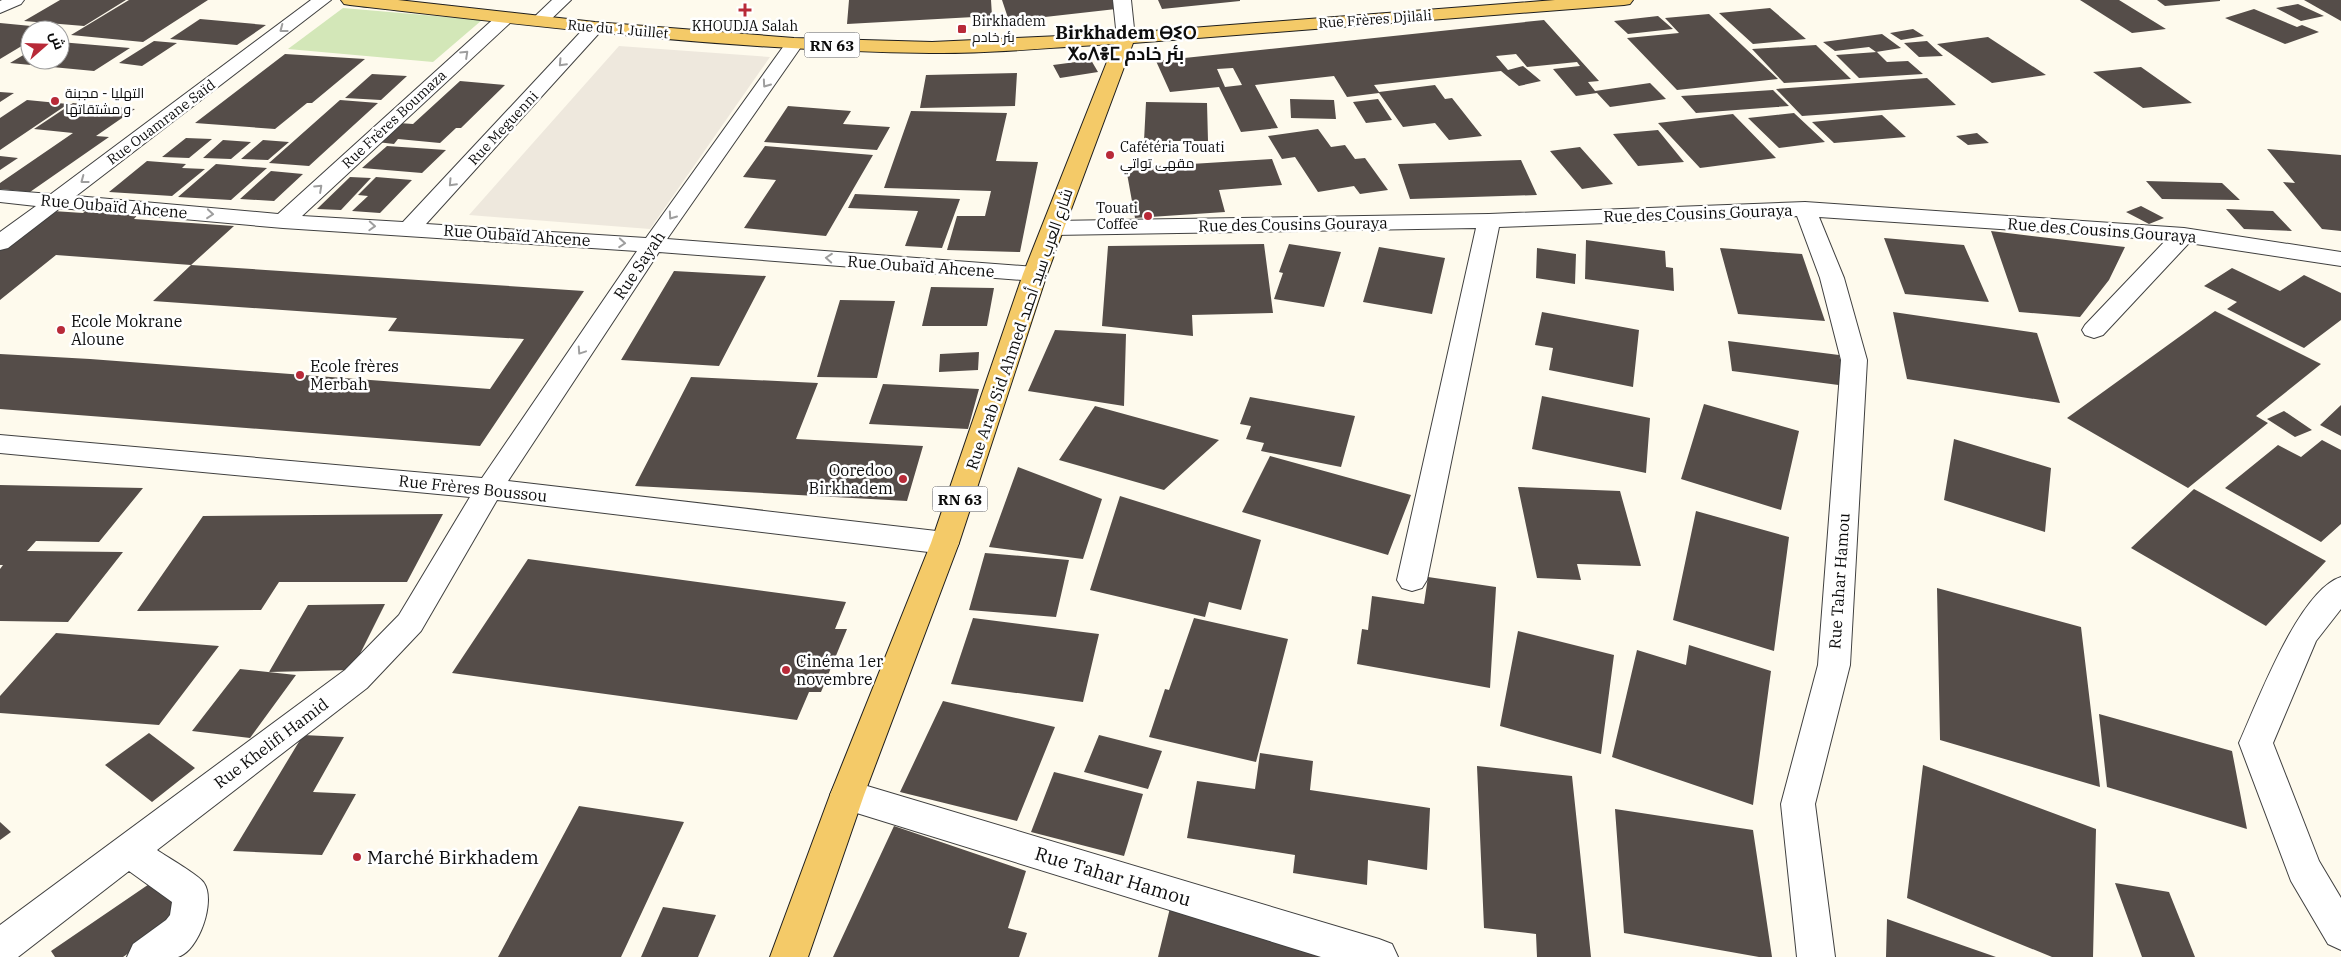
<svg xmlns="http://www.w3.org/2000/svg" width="2341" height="957" font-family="'IBM Plex Serif',Cairo,'Noto Sans Tifinagh',serif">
<rect width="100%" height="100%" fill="#fefaed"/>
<!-- green -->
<path fill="#d3e7b8" d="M343,8l139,12 -49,42 -145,-13z"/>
<!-- plaza -->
<path fill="#eee8dd" d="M619,46l151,11 -120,172 -181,-14z"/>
<!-- building -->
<path fill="#554d49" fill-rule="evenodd" d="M60,0h66l-42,26 -60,-5z
M129,0h79l-65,42 -72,-7z
M849,0h142l1,16 -145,8z
M1002,0h110l4,9 -107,12z
M1158,0h82v1l-78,8z
M2080,0h39l47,29 -34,4z
M2157,0h63v1l-55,5z
M2304,0h37v21z
M2298,4l26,12 -23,5 -25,-13z
M1770,8l36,31 -53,5 -34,-31z
M2254,9l43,18 5,-2 17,7 -34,12 -60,-26z
M1709,14l69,65 -101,11 -50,-52 52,-5 -14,-15z
M1658,16l15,13 -45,5 -14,-13z
M200,19l66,6 -29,20 -67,-6z
M1544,20l55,61 -11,1 7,9 55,-8 16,16 -56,8 -13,-14 -21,3 -23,-27 27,-3 -3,-4 -50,5 -11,-13 -20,2 12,14 15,-4 18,15 -22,5 -18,-15 -127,14 5,7 56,-7 10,14 7,-1 30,38 -33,4 -14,-17 -32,4 -24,-34 -32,4 -13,-21 -79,9 23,43 -37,4 -22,-45 -49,5 -14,-31zM1233,68l9,17 -17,2 -8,-18z
M0,23l52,5 -4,2h-18v11l-30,18z
M1913,29l11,7 -23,4 -11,-7z
M1882,34l19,14 -25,4 -7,-5 -34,4 -12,-9z
M1988,37l58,38 -54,8 -55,-39z
M154,41l23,2 -35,23 -23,-3z
M1927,41l16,15 -24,1 -15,-14z
M60,42l70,6 -36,23 -84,-8 20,-12v9h30z
M1816,45l35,34 -67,4 -32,-34z
M1877,52l10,10 21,-1 15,13 -64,4 -23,-23z
M285,54l80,5 -53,44h-5l-32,26 -80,-6z
M1091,60l7,12 -38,6 -7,-13z
M2141,67l51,36 -49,5 -50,-36z
M1017,73l-2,33 -95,2 6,-33z
M372,74l35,2 -26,24 -36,-2z
M1927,78l29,27 -154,11 -26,-27z
M460,81l45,4 -44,43h-5l-16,15 -42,-4 -4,5 -17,-2 22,-19 14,1z
M1773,90l16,16 -93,7 -15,-17z
M0,92l14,1 -14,9z
M1290,99l44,1 2,19 -45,-1z
M1378,99l14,21 -26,3 -13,-21z
M27,100l41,4 -68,46v-32z
M340,100l38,3 -69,63 -40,-3z
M1146,102l61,1 1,38h-64z
M73,103l62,6 -39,27 13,1 -79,55 -30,-3v-6l73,-50 -39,-4z
M788,106l63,5 -8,13 47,3 -13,23 -113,-8z
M911,111l96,2 -11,48 42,1 -18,90 -73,-2 10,-34h28l6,-25 -107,-3z
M1794,113l31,29 -46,6 -31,-30z
M1733,114l43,44 -76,10 -42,-45z
M1882,115l24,22 -72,6 -22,-21z
M1318,129l13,18 14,-2 10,14 10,-1 23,32 -28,4 -6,-8 -36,6 -23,-35 -13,2 -14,-23z
M1658,130l26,32 -46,4 -25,-32z
M1977,133l12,10 -21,2 -12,-9z
M186,138l26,1 -23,19 -27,-1z
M223,140l28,2 -20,17 -28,-1z
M263,140l26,2 -21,18 -27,-1z
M387,146l59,4 -24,23 -60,-5z
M765,146l108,9 -47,81 -82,-8 32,-48 -33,-3z
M1580,147l33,37 -31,5 -32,-38z
M2267,149l74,6v76l-19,-2 -39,-47 12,1z
M0,156l18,2 -18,12z
M1272,159l10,26 -63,5 6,22 -90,6 -9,-50z
M1521,160l16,35 -127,4 -12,-35z
M147,161l39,3 -4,4 23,1 -33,27 -63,-4z
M216,164l51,4 -36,32 -53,-3z
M271,171l32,3 -29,27 -34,-2z
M350,177l21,1 -30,32 -24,-1z
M376,177l36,3 -32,33 -28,-2 16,-15 -10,-1z
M2146,181l76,2 18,17 -78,-1z
M855,194l105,5 -18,49 -37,-2 13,-35 -70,-3z
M2141,206l23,12 -15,6 -23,-12z
M88,209l51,4 -5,6 100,7 -43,39 -135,-10 -56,45v-50l53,-39 30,2z
M2226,209l47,2 19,20 -48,-2z
M1991,231l134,16 -16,33 -29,37 -61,-5z
M1884,238l80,7 25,57 -84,-8z
M1586,240l79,11 1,16 7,1 1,23 -89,-12z
M1264,244l9,69 -81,2 1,21 -91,-10 6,-80z
M1289,244l52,8 -17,55 -50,-8 9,-26 -4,-1z
M1379,247l66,11 -13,56 -69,-12z
M1537,248l39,6 -1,30 -39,-6z
M1720,248l82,6 23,67 -87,-7z
M191,265l393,26 -104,155 -480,-37v-55l90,5 400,30 34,-50 -136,-8 9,-13 -244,-17z
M2232,268l48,23 24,-16 37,18v27l-37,28 -77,-39 10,-7 -33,-16z
M674,271l92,5 -47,90 -98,-6z
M931,287l63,1 -7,38h-65z
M840,300l55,1 -18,77 -60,-1z
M2215,311l106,53 -65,52 12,7 -80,65 -121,-70z
M1542,312l97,18 -6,57 -84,-17 4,-22 -18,-3z
M1893,312l144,21 23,70 -153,-24z
M1055,330l71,4 -2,72 -96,-15z
M1728,341l111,14 7,31 -114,-15z
M979,352l-1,18 -39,2 1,-18z
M691,377l127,6 -22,56 127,7 -16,55 -272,-15z
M883,384l96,5 -11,40 -99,-5z
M1542,396l108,22 -4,55 -114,-24z
M1250,397l105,19 -14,51 -80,-16 3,-8 -18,-4 5,-13 -11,-2z
M1704,404l95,27 -18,79 -100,-31z
M2341,405v31l-21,-11z
M1095,406l124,34 -55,50 -105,-30z
M2284,411l28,19 -17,7 -28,-18z
M1954,439l97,29 -6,64 -101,-32z
M2322,440l19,10v74l-20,18 -96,-54 53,-43 23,12z
M1270,456l141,39 -23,60 -146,-43z
M1018,467l84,32 -19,60 -94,-12z
M0,485l143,3 -44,54 -63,-1 -9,10 96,1 -55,70 -68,-1v-52l3,-4h-3z
M1518,487l102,4 21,75 -64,-2 4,16 -44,-2z
M2194,489l132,72 -60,65 -135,-78z
M1120,496l141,44 -20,70 -32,-8 -4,15 -115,-27z
M1696,511l93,26 -15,114 -101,-31z
M443,514l-36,68h-128l-18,28 -124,1 66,-95z
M985,553l84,7 -13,57 -87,-7z
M528,559l318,43 -11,27h12l-26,63h-12l-12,28 -345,-47z
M1428,577l68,10 -6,101 -133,-24 5,-35 6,1 4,-34 52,8z
M1937,588l144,39 19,160 -160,-47z
M385,604l-33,66 -83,2 39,-67z
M973,618l126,16 -16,68 -132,-18z
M1194,618l94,21 -32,123 -107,-25 16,-48 4,1z
M1518,631l96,24 -13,99 -101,-28z
M56,633l163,13 -60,79 -159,-12v-17z
M1689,645l82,26 -18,134 -141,-48 25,-107 49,15z
M240,669l56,6 -46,63 -58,-7z
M943,701l112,26 -38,94 -117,-29z
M2099,714l133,37 15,78 -140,-42z
M149,733l46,35 -43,34 -47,-37z
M303,735l41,2 -31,55 43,2 -34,61 -89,-4z
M1099,735l63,16 -14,38 -64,-17z
M1260,753l53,8 -3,29 120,18 -3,62 -59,-10 -1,25 -74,-12 2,-18 -108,-17 10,-57 58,8z
M1923,765l173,64 -3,128h-41l-145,-59z
M1477,766l95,10 19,181h-54l-1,-23 -52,-6z
M1054,772l89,22 -19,62 -93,-24z
M579,806l105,16 -63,135h-123z
M1615,809l138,21 19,127h-13l-135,-24z
M0,822l11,10 -11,8z
M894,826l132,45 -18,57 19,5 -8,24h-186z
M158,878l27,36 -62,43h-68l-4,-6z
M2115,883l54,9 26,65h-53z
M663,907l53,8 -18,42h-57z
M1170,908l219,49h-231z
M1887,919l109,38h-110z"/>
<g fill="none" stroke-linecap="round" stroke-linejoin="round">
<defs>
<path id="minor" d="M2,0h22l-3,4 -21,9v-12z
M311,0h20l-255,196 202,18 221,-200h12l3,4 -3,4 -209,194 101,6 186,-199h12l3,4 -3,4 -175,193 220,14 142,-198h12l3,4 -136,195 368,28 8,2 4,5 -4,5 -8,2 -376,-29 -151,229 437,51 10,3 4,8 -4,8 -10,3 -448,-54 -76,131 -54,57 -210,162c10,7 42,25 47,33 12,18 -5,68 -26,74 -10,0 -39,0 -51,0l6,-13 33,-24 4,-5 2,-13 -43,-31 -111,86h-18v-32l345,-255 54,-55 71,-118 -470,-44v-18l482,43 155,-227 -354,-23 -223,-20 -52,40 -8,2v-18l36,-26 -36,-4v-12l51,4z
M552,0h19l-26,25h-12l-3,-4z
M1113,0h18l4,38 -3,4h-12l-3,-4z
M1805,202l379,26 157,24v14l-152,-23 -86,92 -9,3 -9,-3 -3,-5 3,-5 81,-85 -347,-23 25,61 23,82 -17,305 -35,139 20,153h-38l-16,-153 37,-139 23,-305 -21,-82 -23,-62 -298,11 -72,353 -5,8 -10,3 -10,-3 -5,-8 79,-352 -423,7 -8,-2 -3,-5 3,-5 8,-2 436,-7z
M2341,577v32l-25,32 -43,102 46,118 22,37v52l-13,-6 -37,-63 -52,-138c18,-40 60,-153 102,-166z
M847,780l532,159 13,5 6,13h-77l-474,-147 -12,-4 -5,-11 5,-11z"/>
<path id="major" d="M341,0h57l197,22 199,16 138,4 194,-9 429,-33h78l-3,4 -6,1 -491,38 -86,231 -88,269 -95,252 -56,162h-38l60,-162 101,-252 92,-269 91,-230c-61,3 -123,10 -184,9 -194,-2 -387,-26 -580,-48l-6,-1z"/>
</defs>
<!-- minor casing -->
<use href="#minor" stroke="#404040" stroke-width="2"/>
<!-- major casing -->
<use href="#major" stroke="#1e1e1e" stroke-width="2"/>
<!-- minor -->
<use href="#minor" fill="#fff" fill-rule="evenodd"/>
<!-- major -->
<use href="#major" fill="#f4ca68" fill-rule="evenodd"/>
</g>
<!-- one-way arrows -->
<defs><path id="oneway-chevron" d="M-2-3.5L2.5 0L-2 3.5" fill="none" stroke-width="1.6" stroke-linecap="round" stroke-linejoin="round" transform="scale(1.25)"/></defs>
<g stroke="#9e9e9e">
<use href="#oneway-chevron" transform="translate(283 29) rotate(143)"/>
<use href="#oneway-chevron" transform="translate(465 54) rotate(-43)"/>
<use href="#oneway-chevron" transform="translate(562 63) rotate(133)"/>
<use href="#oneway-chevron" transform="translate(766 84) rotate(125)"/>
<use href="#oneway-chevron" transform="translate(84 180) rotate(143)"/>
<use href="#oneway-chevron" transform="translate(452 183) rotate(133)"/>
<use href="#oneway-chevron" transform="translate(319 188) rotate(-43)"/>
<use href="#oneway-chevron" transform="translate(210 214) rotate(5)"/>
<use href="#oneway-chevron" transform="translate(672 216) rotate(125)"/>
<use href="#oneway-chevron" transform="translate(372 226) rotate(3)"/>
<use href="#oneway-chevron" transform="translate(622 243) rotate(4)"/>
<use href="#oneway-chevron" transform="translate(829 258) rotate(-176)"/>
<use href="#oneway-chevron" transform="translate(581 351) rotate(124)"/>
</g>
<!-- markers -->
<g fill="#b82a38" stroke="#fff" stroke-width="2">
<path d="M742.5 2.5h5v5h5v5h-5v5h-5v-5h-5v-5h5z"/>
<rect x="957" y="24" width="10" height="10" rx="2.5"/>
<circle cx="55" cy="101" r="5"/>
<circle cx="1110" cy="155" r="5"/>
<circle cx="1148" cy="216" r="5"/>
<circle cx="61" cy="330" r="5"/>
<circle cx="300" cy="375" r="5"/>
<circle cx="903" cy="479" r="5"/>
<circle cx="786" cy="670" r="5"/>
<circle cx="357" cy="857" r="5"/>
</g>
<g text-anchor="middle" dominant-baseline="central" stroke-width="5" stroke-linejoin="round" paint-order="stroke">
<!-- far-street labels -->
<g font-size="14" fill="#0d0d0d" stroke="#fff">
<text transform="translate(1375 19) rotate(-4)">Rue Frères Djilali</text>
<text transform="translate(618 29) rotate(5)">Rue du 1 Juillet</text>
<text transform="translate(394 119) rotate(-43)">Rue Frères Boumaza</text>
<text transform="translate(161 122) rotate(-37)">Rue Ouamrane Saïd</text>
<text transform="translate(503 128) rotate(-47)">Rue Meguenni</text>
</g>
<!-- far-poi labels -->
<g font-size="14" fill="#0d0d0d" stroke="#fff" text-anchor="start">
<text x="972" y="21">Birkhadem<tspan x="972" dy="16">بئر خادم</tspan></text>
<text x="745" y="26" text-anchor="middle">KHOUDJA Salah</text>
<text x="65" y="93">التهليا - مجبنة<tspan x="65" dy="16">و مشتقاتها</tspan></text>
<text x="1120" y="147">Cafétéria Touati<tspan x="1120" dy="16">مقهى تواتي</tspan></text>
<text x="1138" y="208" text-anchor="end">Touati<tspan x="1138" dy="16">Coffee</tspan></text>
</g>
<!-- shield labels -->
<g fill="#fff" stroke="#565656" stroke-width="1">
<rect x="804.5" y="32.5" width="55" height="25" rx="4"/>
<rect x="932.5" y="486.5" width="55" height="25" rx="4"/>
</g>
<g font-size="15" font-weight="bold" fill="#0d0d0d">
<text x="832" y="45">RN 63</text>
<text x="960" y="499">RN 63</text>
</g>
<!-- street labels -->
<g font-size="16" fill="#0d0d0d" stroke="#fff">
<text transform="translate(114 206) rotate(5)">Rue Oubaïd Ahcene</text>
<text transform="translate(1698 213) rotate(-2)">Rue des Cousins Gouraya</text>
<text transform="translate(1293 224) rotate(-1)">Rue des Cousins Gouraya</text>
<text transform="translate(2102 230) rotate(4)">Rue des Cousins Gouraya</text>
<text transform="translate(517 235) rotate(4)">Rue Oubaïd Ahcene</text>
<text transform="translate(639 265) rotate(-56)">Rue Sayah</text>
<text transform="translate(921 266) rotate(4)">Rue Oubaïd Ahcene</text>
<text transform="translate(1019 329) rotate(-71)">Rue Arab Sid Ahmed شارع العرب سيد أحمد</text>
<text transform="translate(473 488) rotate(6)">Rue Frères Boussou</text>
<text transform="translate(1839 581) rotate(-86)">Rue Tahar Hamou</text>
<text transform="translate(271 743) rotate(-37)">Rue Khelifi Hamid</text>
</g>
<!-- poi labels -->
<g font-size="16" fill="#0d0d0d" stroke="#fff" text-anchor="start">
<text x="71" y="321">Ecole Mokrane<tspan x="71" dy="18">Aloune</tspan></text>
<text x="310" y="366">Ecole frères<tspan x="310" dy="18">Merbah</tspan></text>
<text x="893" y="470" text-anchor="end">Ooredoo<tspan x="893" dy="18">Birkhadem</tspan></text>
<text x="796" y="661">Cinéma 1er<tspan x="796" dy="18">novembre</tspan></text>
</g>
<!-- far-district labels -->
<g font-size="18" font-weight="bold" fill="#0d0d0d" stroke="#fff">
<text x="1126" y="32">Birkhadem ⴱⵉⵔ<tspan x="1126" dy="21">ⵅⴰⴷⴻⵎ بئر خادم</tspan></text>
</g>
<!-- near-poi labels -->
<g font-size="19" fill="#0d0d0d" stroke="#fff" text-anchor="start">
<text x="367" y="857">Marché Birkhadem</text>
</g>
<!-- near-street labels -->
<g font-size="19" fill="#0d0d0d" stroke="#fff">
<text transform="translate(1113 876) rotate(17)">Rue Tahar Hamou</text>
</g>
</g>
<!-- north arrow -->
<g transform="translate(45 45) rotate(70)"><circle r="24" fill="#ffffff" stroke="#9e9e9e"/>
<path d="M0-4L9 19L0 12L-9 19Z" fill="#b82a38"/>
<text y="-8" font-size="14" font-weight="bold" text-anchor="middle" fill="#0d0d0d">ش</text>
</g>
</svg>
